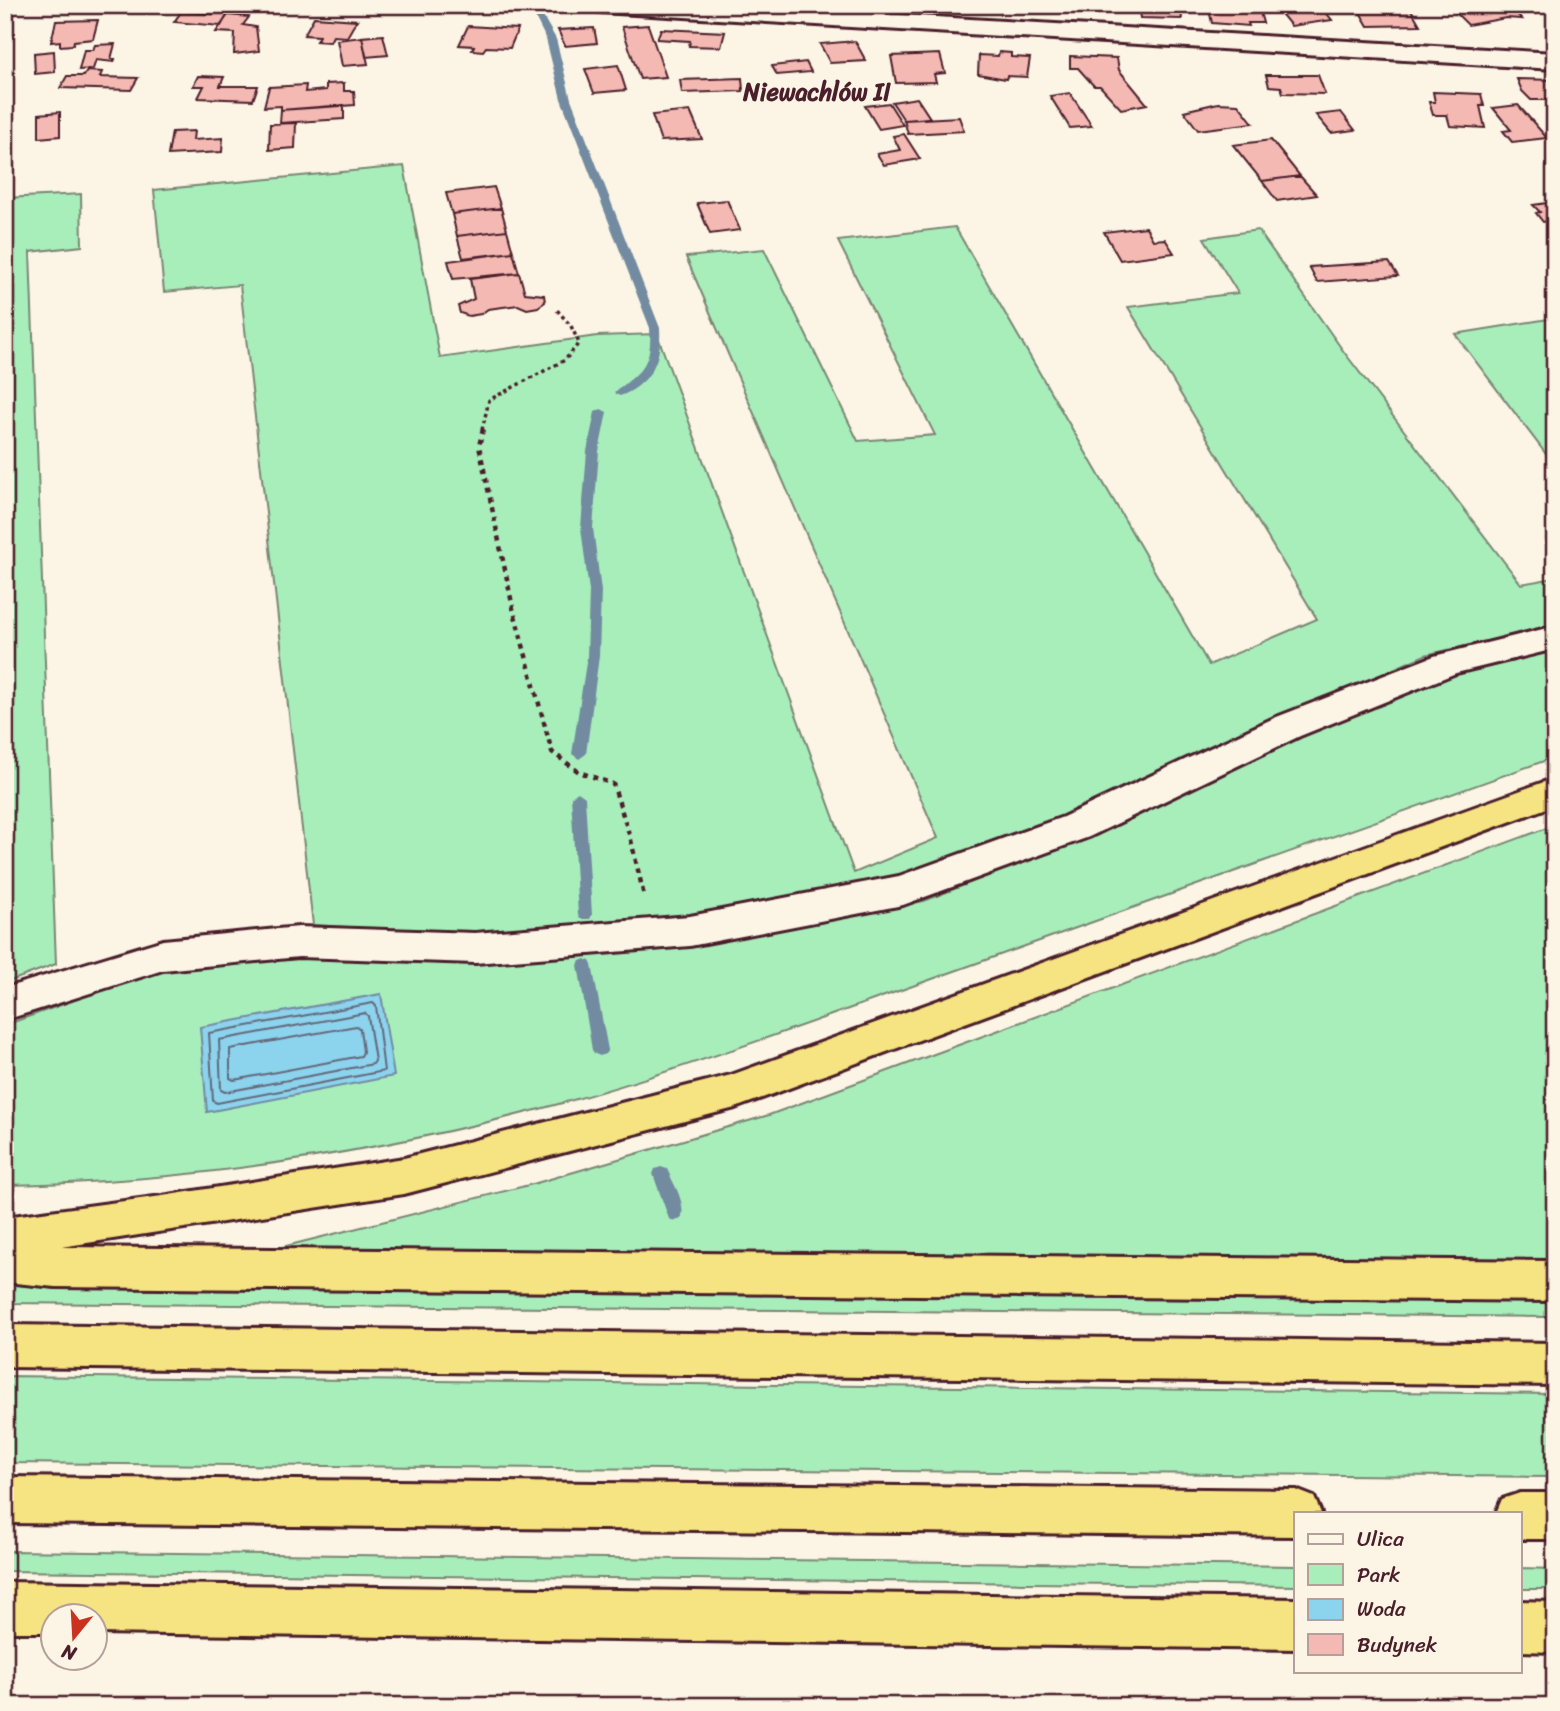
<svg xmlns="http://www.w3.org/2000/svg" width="1560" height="1711" font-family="Sriracha,sans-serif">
<rect width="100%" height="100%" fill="#fcf5e5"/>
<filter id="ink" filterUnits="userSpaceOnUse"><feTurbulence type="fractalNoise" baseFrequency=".0143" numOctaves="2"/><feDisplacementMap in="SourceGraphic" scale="14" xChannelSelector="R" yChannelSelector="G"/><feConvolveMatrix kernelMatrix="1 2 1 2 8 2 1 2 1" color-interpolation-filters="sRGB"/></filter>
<g filter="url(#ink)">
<!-- green -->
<path fill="#a8eebb" stroke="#798673" stroke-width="2" d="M404,166l36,192 157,-22 60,-2 197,539 84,-35 -252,-581 78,-8 94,192 77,-6 -97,-194 117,-14 254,438 108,-46 -189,-312 110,-14 -34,-55 54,-8 86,122 177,232 34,-6v48l-130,29 -156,69 -202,94 -168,60 -213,41 -200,16 -173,-10 -73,-640 -76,7 -10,-102z
M81,194l1,52 -52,6 26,712 -51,19v-785z
M1555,318v148l-100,-132z
M1555,646v111c-196,71 -393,140 -589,210 -133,47 -265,97 -400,135 -183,50 -371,80 -561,83v-160l154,-55 143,-15 187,8 213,-22 222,-40 200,-79 73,-40 246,-109z
M1555,825v436l-1293,-9 271,-68 236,-69z
M5,1284l1550,15v18l-1550,-14z
M5,1376l1550,18v83l-1550,-14z
M5,1551l1291,15v20l-1291,-15z
M1520,1568l35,1v20h-35z
M38,1702l477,4h-488z"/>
<!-- water -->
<path fill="#8cd3ee" stroke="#728ba0" stroke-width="2" d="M381,994l13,82 -187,36 -7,-85z"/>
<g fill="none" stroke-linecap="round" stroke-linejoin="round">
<!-- shore -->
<path stroke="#646779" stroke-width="2" d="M373,1003l3,3 8,65 -167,32 -4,-2 -4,-68z
M365,1013l3,3 7,45 -2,3 -148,28 -4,-2 -2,-50z
M356,1026l4,3 3,23 -2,4 -127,24 -4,-2v-29z"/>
<!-- stream -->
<path fill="#728ba0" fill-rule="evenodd" d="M535,13h6l15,26 15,60 89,229c2,31 -9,56 -40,68l-6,-3 2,-2c27,-21 36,-28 34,-63l-89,-229 -15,-60 -12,-24z
M601,409l6,3 -8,39 -6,77 8,63 -2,65 -13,98 -7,5 -7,-5 15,-98 2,-65 -8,-63 6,-77 8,-39z
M578,792l7,5 7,118 -2,4h-10l-2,-4 -7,-118z
M585,959l5,2 2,4 16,85 -3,4 -5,2 -5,-2 -3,-4 -14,-85 2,-4z
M661,1167l6,2c6,14 20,35 14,50l-6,2 -6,-2 -16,-45 2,-5z"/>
</g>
<!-- building -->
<path fill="#f4b9b2" stroke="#4a1f2b" stroke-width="2" d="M1138,5h42l2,14 -42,-1z
M1208,5h50l5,18h-15l1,3 -37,-3z
M1274,5h46l12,15 -41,6z
M1375,5l34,1 11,19 -52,1 -11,-19z
M1448,5h60l14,14 -16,-1 -38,7z
M217,9l13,1 -9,16 -47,-4 7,-10 33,2z
M228,15l21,2 -6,8 13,2 3,24 -25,3 1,-21 -19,-1z
M314,17l43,3 -10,17 -14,-1 -3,6 -14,-1 3,-5 -15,-1z
M98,20l-5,19 -19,2 -1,4 -13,1v-5l-9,1 5,-21z
M648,25l18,52 -26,2 -18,-52z
M468,26l50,3 -8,19 -24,-1 -3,4 -11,-1 2,-4 -15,-1z
M594,28l3,15 -32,3 -7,-16z
M661,29l64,3 -4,15 -32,-1 1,-5 -33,-2z
M383,35l5,20 -22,2 -4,-20z
M362,37l6,27 -26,2 -5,-26z
M855,41l11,20 -36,2 -10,-19z
M115,44l-4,15h4l-1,3 -18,-2 -3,9 -14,1 5,-20h9l2,-5z
M54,51l1,21 -20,2 -1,-21z
M999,52l12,1v4l19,1 -3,19 -20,-1 -1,3 -28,-5 1,-19 19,1z
M940,54l5,19 -11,1 2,8 -40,1 -5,-27z
M1070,56l47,2 2,12 28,34 -26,5 -21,-23h-6l-16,-18h-8z
M806,62l5,10 -34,3 -5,-9z
M618,65l8,25 -32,3 -9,-24z
M87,71l15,1 -2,5 38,1 -7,12 -71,-2 7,-12h17z
M1266,75h52l7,19 -42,-1 -2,-6 -12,-1z
M198,76l26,1 -4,9h38l-5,14 -55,-2 6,-12h-11z
M742,78l1,13 -61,2 -2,-13z
M1517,79l38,1v20h-24l-9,-9z
M344,83v8h10l1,14 -74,5v-4l-17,1 5,-20 37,-2 -1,7 21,-2v-6z
M1433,92l48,2 3,12h-4l5,22 -35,-2 -3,-11h-14l-4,-13h6z
M1070,93l22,33 -22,2 -20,-32z
M917,98l13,20 -26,2 -12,-18z
M889,103l14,22 -24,4 -14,-23z
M1218,103l20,1 15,19 -55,7 -14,-19z
M344,105v14l-64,4 1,-13z
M1518,105l29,33 -35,4 -9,-11 8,-1 -18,-22z
M690,111l12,28 -41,2 -9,-26z
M60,112v24l-21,2v-24z
M1341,112l14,18 -24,3 -15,-18z
M959,117l5,14 -56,3 -4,-14z
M296,123l-1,25 -26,2 1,-26z
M194,131l-1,9 30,-2 -1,14 -54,3 4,-23z
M904,134l16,25 -36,6 -7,-11 23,-4 -7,-14z
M1271,140l29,36 -38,5 -29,-36z
M1300,176l17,19 -40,6 -15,-20z
M494,187l7,21 -49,6 -6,-21z
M727,200l13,30 -30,4 -13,-31z
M1555,202v27l-7,-8 -5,1 -7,-9 4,-1 -7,-7z
M501,208l6,22 -50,6 -5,-22z
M1146,227l7,13 12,-1 9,14 -54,7 -16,-28z
M507,230l6,22 -50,6 -6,-22z
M513,252l6,21 -66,6 -5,-18z
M1389,262l9,14 -81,6 -8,-15z
M519,273l6,20 19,2 1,7 -7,5 -11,2 -9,-4 -30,4 -7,5 -12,2 -9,-3 -2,-7 16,-7 -4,-20z"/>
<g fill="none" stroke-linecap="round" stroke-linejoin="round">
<defs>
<path id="minor" d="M589,5h141l825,48v16l-954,-57 -9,-2z
M1555,626v23l-99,24 -156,63 -211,101 -186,68 -213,41 -215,17 -176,-6 -136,13 -158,50v-32l158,-48 136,-13 176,6 215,-17 209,-40 164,-59 211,-99 160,-62z"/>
<path id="highway" d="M1555,778v27l-820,303 -331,86 -343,53 1494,14v40l-1500,-14 -50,-5v-65l157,-21 242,-38 327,-83z
M5,1325l1550,18v42l-1550,-18z
M5,1477l1291,13 18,7 7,16h-25v23l-1291,-13z
M1520,1493h35v46h-35v-26h-24l6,-14z
M5,1582l1291,17v50l-1202,-16v-17h-42v16h-47z
M1520,1601l35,1v50l-35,-1z"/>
</defs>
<!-- minor casing -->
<use href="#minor" stroke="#4a1f2b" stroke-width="6"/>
<!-- highway casing -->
<use href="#highway" stroke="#4a1f2b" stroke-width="6"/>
<!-- path-far1 -->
<path stroke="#4a1f2b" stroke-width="3.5" stroke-dasharray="3.5 3.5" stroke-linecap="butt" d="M482,430l7,-30 76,-40 14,-17 -8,-17 -14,-16"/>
<!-- path -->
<path stroke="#4a1f2b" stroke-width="4.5" stroke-dasharray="5 5" stroke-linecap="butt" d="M483,429l-4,17 34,162 39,144 27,20 34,12 18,56 13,56"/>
<!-- minor -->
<use href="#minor" fill="#fcf5e5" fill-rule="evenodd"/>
<!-- highway -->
<use href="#highway" fill="#f6e381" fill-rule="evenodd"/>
</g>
</g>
<g text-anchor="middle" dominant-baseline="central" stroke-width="5" stroke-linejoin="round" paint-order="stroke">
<!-- far-district labels -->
<g font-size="24" font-weight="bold" fill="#4a1f2b" stroke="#fcf5e5">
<text x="817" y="92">Niewachlów II</text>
</g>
</g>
<!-- margin -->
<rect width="1560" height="1711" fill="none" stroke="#fcf5e5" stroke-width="28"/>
<rect x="14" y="14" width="1532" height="1683" fill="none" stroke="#4a1f2b" stroke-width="2.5" filter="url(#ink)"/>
<!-- legend -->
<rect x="1294" y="1512" width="228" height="161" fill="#fcf5e5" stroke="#b59f9b" stroke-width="2"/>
<rect x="1308" y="1534" width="35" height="10" fill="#fcf5e5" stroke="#b59f9b" stroke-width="2"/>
<text x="1357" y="1546" font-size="21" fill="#4a1f2b">Ulica</text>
<rect x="1308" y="1564" width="35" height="21" fill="#a8eebb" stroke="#b59f9b" stroke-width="2"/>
<text x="1357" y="1582" font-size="21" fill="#4a1f2b">Park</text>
<rect x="1308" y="1599" width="35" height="21" fill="#8cd3ee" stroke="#b59f9b" stroke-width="2"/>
<text x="1357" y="1616" font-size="21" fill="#4a1f2b">Woda</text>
<rect x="1308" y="1634" width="35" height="21" fill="#f4b9b2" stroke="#b59f9b" stroke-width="2"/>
<text x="1357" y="1652" font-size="21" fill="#4a1f2b">Budynek</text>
<!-- north arrow -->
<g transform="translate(74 1637) rotate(198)"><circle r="33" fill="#fcf5e5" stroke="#b59f9b" stroke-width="2"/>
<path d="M0-5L12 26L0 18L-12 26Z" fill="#c8321e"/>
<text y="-10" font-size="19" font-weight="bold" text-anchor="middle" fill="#4a1f2b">N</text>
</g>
</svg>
